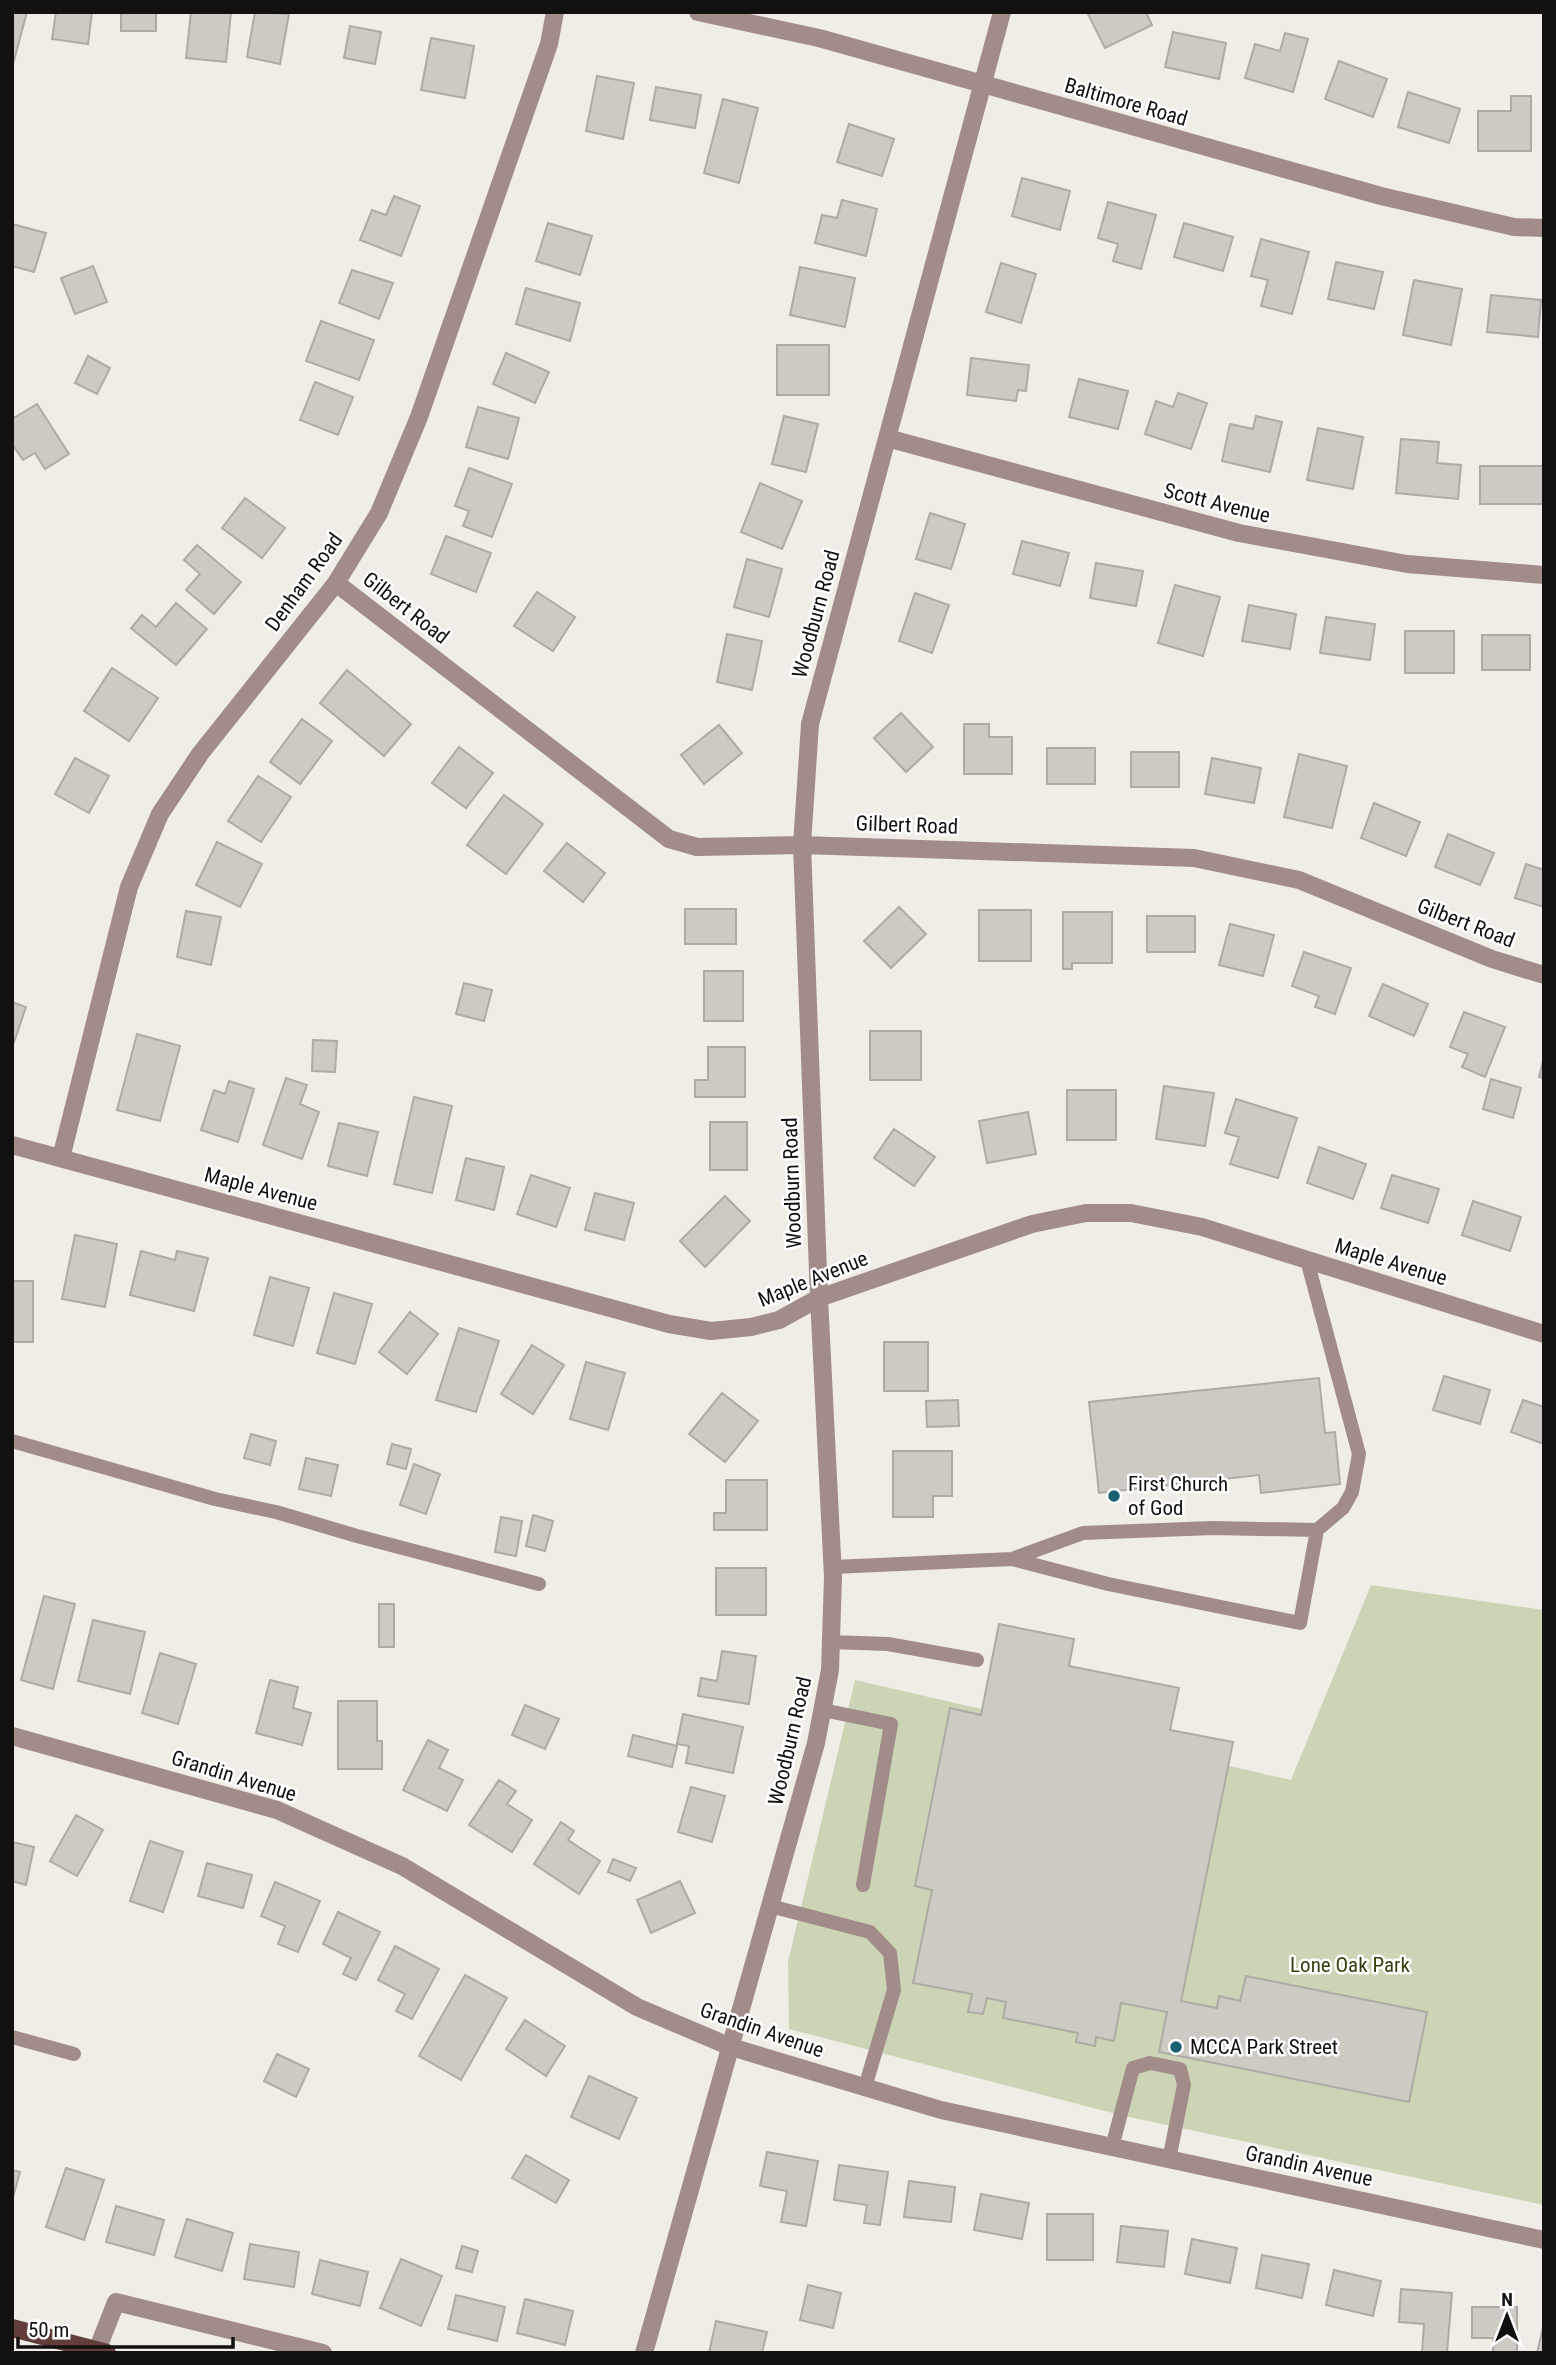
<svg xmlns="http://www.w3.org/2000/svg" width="1556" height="2365" font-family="'Roboto Condensed',sans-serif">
<rect width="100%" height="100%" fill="#efede6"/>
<!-- green -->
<path fill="#cbd5b5" d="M1371,1585l173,25v595l-420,-89 -335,-87 -1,-67 67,-282 436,100z"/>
<!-- building -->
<path fill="#cccac3" stroke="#adaba4" stroke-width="2" d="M12,12h15l-15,56z
M56,12h36l-4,32 -36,-5z
M121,12h35v19h-35z
M191,12h40l-5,50 -40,-4z
M255,12l34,2 -9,50 -33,-7z
M1087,12h59l6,13 -47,23z
M350,26l31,6 -6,32 -31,-6z
M1173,32l53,11 -7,36 -54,-12z
M1285,33l23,6 -15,53 -48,-14 10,-34 25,7z
M431,38l43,8 -9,52 -44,-8z
M1339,61l48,18 -14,38 -48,-18z
M597,76l37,7 -11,56 -37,-8z
M656,87l45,8 -6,33 -45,-8z
M1408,92l52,17 -11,34 -51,-16z
M1511,96h20v55h-53v-40h33z
M723,99l35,9 -19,75 -35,-10z
M849,124l45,15 -12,37 -45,-14z
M1022,178l48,13 -10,39 -48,-14z
M394,196l26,10 -19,50 -41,-16 12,-30 14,5z
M842,200l35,9 -11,47 -51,-13 7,-28 15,3z
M1108,202l48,13 -15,54 -28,-8 5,-17 -20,-6z
M548,223l44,13 -12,39 -44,-14z
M1184,223l49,14 -10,34 -49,-14z
M12,224l34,9 -12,39 -22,-6z
M1261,239l48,13 -17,62 -31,-8 7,-26 -17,-4z
M1336,262l47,10 -9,37 -46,-10z
M1001,263l35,11 -15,49 -35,-11z
M93,266l14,36 -32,12 -14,-36z
M800,267l55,11 -10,49 -55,-12z
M352,270l41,13 -14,36 -40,-16z
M1414,280l48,9 -11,56 -48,-10z
M526,288l54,15 -10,38 -54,-17z
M1491,295l50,5 -3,37 -51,-5z
M321,321l53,19 -15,40 -53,-19z
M777,345h52v50h-52z
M506,353l43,19 -14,31 -42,-19z
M88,356l22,12 -13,26 -22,-11z
M971,358l58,7 -3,26 -8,-1 -2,11 -49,-6z
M1079,379l49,12 -10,38 -49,-12z
M315,382l38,15 -15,38 -38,-15z
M1178,393l29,10 -16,46 -46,-15 11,-33 17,6z
M37,404l32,50 -24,15 -10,-16 -12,7 -11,-16v-25z
M478,407l41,11 -11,41 -42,-12z
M784,416l34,8 -12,48 -34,-8z
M1256,416l26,6 -12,50 -48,-11 8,-37 23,5z
M1318,428l45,9 -10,52 -46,-9z
M1401,439l38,3 -2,21 24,2 -3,34 -62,-6z
M1480,466h63v38h-63z
M469,468l43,16 -20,53 -29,-11 6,-15 -14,-5z
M760,483l42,18 -20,48 -41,-17z
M245,498l40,30 -23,30 -40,-30z
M930,513l35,11 -14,45 -35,-10z
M446,536l45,17 -15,39 -45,-18z
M1022,541l47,12 -9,33 -47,-12z
M197,545l44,37 -27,32 -28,-24 14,-16 -16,-14z
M747,559l35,10 -13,48 -35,-10z
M1096,563l47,8 -7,35 -46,-8z
M1175,585l45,12 -17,59 -45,-13z
M537,592l38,25 -22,34 -39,-25z
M915,593l34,12 -17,48 -33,-12z
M176,603l31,26 -31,36 -45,-37 11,-13 14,12z
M1249,605l47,9 -6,35 -48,-8z
M1326,617l49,7 -5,36 -50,-7z
M1405,631h49v42h-49z
M727,634l35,7 -10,49 -35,-8z
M1482,635h48v35h-48z
M112,668l46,30 -29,43 -45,-30z
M347,670l64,54 -27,32 -64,-53z
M901,713l32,34 -27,25 -32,-34z
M302,719l30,22 -32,43 -30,-22z
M964,724h25v13h23v37h-48z
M719,725l23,28 -38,31 -23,-29z
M459,747l34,26 -27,35 -34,-25z
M1047,748h48v36h-48z
M1131,752h48v35h-48z
M1299,754l48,12 -15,62 -48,-11z
M75,758l34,18 -20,37 -34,-19z
M1212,758l49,10 -7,35 -49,-9z
M258,776l33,21 -30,45 -33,-21z
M504,795l39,29 -37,50 -39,-29z
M1374,803l46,19 -14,34 -45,-18z
M1448,834l46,19 -14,32 -45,-18z
M217,842l45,22 -22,43 -44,-22z
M567,843l38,30 -22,29 -39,-31z
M1526,864l18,6v37l-29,-9z
M899,907l27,27 -35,34 -27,-27z
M685,909h51v35h-51z
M979,910h52v51h-52z
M186,911l35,6 -10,48 -34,-8z
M1063,912h49v51h-40v6h-9z
M1147,916h48v36h-48z
M1230,924l44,11 -11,41 -44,-11z
M1304,952l47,16 -16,46 -20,-7 4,-11 -27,-10z
M704,971h39v50h-39z
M464,983l28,7 -8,31 -28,-7z
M1383,984l45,20 -14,32 -45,-20z
M12,1002l14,5 -14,41z
M1464,1012l41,15 -20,50 -23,-10 6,-13 -18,-7z
M870,1031h51v49h-51z
M137,1034l43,12 -20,75 -43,-11z
M313,1040l24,1 -2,31 -23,-1z
M708,1047h37v50h-50v-17h13z
M1544,1057v21l-5,-1z
M286,1078l21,7 -7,19 19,8 -17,47 -39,-14z
M1491,1079l30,9 -8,30 -30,-9z
M229,1081l25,8 -16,53 -37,-12 13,-40 11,4z
M1164,1086l50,7 -9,53 -49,-7z
M1067,1090h49v50h-49z
M414,1097l38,9 -20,87 -38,-9z
M1236,1099l61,19 -19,60 -48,-14 9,-27 -14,-4z
M1028,1112l8,42 -49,9 -8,-42z
M710,1122h37v48h-37z
M339,1123l39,9 -11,44 -39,-10z
M894,1129l41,28 -21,29 -40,-28z
M1319,1147l47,17 -13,35 -46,-16z
M466,1158l38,9 -10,43 -38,-10z
M531,1175l39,13 -14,39 -39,-13z
M1392,1175l47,14 -11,34 -47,-15z
M595,1193l39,10 -10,37 -39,-10z
M725,1196l25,25 -45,46 -25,-26z
M1473,1201l48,16 -11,34 -48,-16z
M75,1235l42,9 -12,63 -43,-8z
M141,1251l34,9 2,-9 31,7 -14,53 -64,-16z
M270,1277l39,11 -16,58 -39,-11z
M12,1281h21v61h-21z
M334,1293l38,11 -17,60 -38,-11z
M410,1312l28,22 -31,40 -28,-22z
M459,1328l40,13 -23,71 -40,-12z
M884,1342h44v49h-44z
M532,1345l32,20 -31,49 -32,-20z
M586,1362l39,11 -17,57 -38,-11z
M1444,1376l46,14 -10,34 -47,-14z
M1319,1378l6,55 10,-1 5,52 -79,9 -2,-18 -160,18 -10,-91z
M722,1393l36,28 -33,41 -36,-28z
M958,1400l1,26 -32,1 -1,-26z
M1523,1400l21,7v37l-33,-12z
M251,1434l25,7 -6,24 -26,-7z
M392,1444l19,5 -5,20 -19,-5z
M893,1451h59v45h-19v21h-40z
M306,1458l32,7 -7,31 -32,-7z
M414,1464l26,10 -14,40 -26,-9z
M726,1480h41v50h-53v-17h12z
M533,1515l20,6 -8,30 -19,-5z
M501,1517l21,4 -6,35 -21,-4z
M716,1568h50v47h-50z
M44,1596l31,8 -22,85 -32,-9z
M379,1604h15v43h-15z
M93,1620l52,12 -15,62 -52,-13z
M999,1624l75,15 -5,27 110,22 -9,42 63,12 -52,259 36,7 2,-12 21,5 6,-25 181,36 -18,90 -250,-50 8,-40 -46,-9 -7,38 -18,-4 -1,9 -19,-4 2,-9 -75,-15 3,-16 -19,-4 -4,16 -15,-2 4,-18 -59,-11 19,-93 -17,-4 35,-178 31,7z
M722,1651l34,5 -7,48 -51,-8 3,-18 16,3z
M160,1653l36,11 -18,60 -36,-11z
M270,1680l28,7 -5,21 18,5 -9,32 -46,-12z
M338,1701h39v40h5v28h-44z
M525,1705l34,14 -14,30 -33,-14z
M683,1714l60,13 -10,46 -47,-10 3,-17 -12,-2z
M633,1735l44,11 -5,21 -44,-11z
M428,1740l20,10 -9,18 24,12 -16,31 -44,-21z
M499,1780l17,11 -9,13 25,16 -20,32 -43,-27z
M691,1787l34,9 -13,46 -34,-10z
M76,1815l27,15 -26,46 -27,-15z
M561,1822l13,9 -6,9 32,21 -21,33 -45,-30z
M150,1841l33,11 -20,60 -33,-11z
M12,1842l22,5 -8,38 -14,-4z
M613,1859l23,9 -6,13 -22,-9z
M207,1863l45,12 -9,33 -45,-12z
M680,1881l15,32 -44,20 -14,-33z
M275,1882l45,19 -22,51 -20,-8 7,-18 -24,-10z
M338,1912l42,20 -24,48 -13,-6 8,-16 -28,-14z
M395,1946l44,23 -27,50 -16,-8 9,-17 -27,-14z
M465,1975l42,23 -46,82 -42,-24z
M525,2020l40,26 -19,30 -40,-27z
M277,2054l32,15 -13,28 -32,-16z
M589,2076l48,22 -18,41 -48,-22z
M767,2152l51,9 -12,65 -25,-4 6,-31 -27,-5z
M526,2155l43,25 -13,23 -44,-25z
M839,2165l49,7 -8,53 -16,-2 3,-18 -33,-5z
M66,2168l38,12 -20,60 -38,-13z
M12,2170l8,2 -8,29z
M909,2181l46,6 -4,35 -47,-5z
M981,2194l48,9 -7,36 -48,-9z
M116,2206l48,14 -10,35 -48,-13z
M1047,2214h46v46h-46z
M187,2219l46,14 -11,38 -47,-14z
M1121,2226l47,5 -4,36 -47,-5z
M1192,2239l45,9 -7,35 -45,-9z
M250,2244l49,8 -5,35 -50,-8z
M462,2246l16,5 -6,21 -16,-4z
M1262,2255l47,9 -7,34 -46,-10z
M401,2259l41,17 -21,50 -41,-18z
M320,2260l48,12 -8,34 -48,-12z
M1334,2270l47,11 -8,35 -47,-11z
M808,2285l33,8 -8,35 -33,-8z
M1401,2289l51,4 -5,60h-25l2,-29 -25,-2z
M456,2295l49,12 -8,34 -49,-12z
M525,2299l48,12 -8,34 -48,-12z
M1472,2307h45v46h-24v-15h-21z
M716,2321l51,11 -5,21h-53z
M1544,2323v30h-7z"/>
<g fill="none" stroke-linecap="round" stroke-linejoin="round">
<!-- service -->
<path stroke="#a28c89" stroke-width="14" d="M1307,1260l52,194 -7,38 -9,16 -26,22
M12,1441l203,58 61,13 81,24 182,48
M833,1567l179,-8 96,25 192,39 17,-93 -104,-2 -130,5 -71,26
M831,1642l57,2 89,16
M823,1710l68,14 -28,161
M770,1906l100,26 20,21 4,37 -29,97
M12,2037l62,17
M1112,2147l21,-79 17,-5 30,6 4,16 -15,75"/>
<!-- minor -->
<path stroke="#a28c89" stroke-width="18" d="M887,438l352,95 168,31 137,11
M336,583l333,256 28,8 105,-2 392,13 105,22 193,79 52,16
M12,1145l657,179 42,7 40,-4 28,-7 40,-22 213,-74 54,-11h45l71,14 342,107
M61,1158l68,-271 31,-73 40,-60 136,-171 43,-70 40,-96 130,-373 6,-32
M12,1736l265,74 125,56 235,141 94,40 210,63 603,130
M96,2353l20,-51 207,51
M644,2353l172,-610 14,-73 3,-93 -14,-279 -17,-453 8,-121 192,-712"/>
<!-- tertiary -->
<path stroke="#a28c89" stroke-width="18" d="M698,12l121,26 562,158 133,31 30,1"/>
<!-- primary -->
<path stroke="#623e3a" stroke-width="18" d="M12,2328l95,25"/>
</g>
<!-- markers -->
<g fill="#196070" stroke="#fff" stroke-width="2.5">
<circle cx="1114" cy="1496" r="7"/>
<circle cx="1176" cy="2047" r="7"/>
</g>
<g text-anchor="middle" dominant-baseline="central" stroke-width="5" stroke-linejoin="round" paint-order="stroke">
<!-- street labels -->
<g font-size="21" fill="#12110f" stroke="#fff">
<text transform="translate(1126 102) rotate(16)">Baltimore Road</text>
<text transform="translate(1217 503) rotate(14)">Scott Avenue</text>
<text transform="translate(304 582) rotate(-54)">Denham Road</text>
<text transform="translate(406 608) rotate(38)">Gilbert Road</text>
<text transform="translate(816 614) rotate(-75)">Woodburn Road</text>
<text transform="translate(907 825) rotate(2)">Gilbert Road</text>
<text transform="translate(1466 923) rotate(21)">Gilbert Road</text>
<text transform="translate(792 1183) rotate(-92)">Woodburn Road</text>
<text transform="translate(261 1189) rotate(15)">Maple Avenue</text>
<text transform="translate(1391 1262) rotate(17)">Maple Avenue</text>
<text transform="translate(813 1279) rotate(-22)">Maple Avenue</text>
<text transform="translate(790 1741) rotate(-77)">Woodburn Road</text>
<text transform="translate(234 1776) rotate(17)">Grandin Avenue</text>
<text transform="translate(762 2030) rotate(19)">Grandin Avenue</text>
<text transform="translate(1309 2166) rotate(12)">Grandin Avenue</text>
</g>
<!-- poi labels -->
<g font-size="21" fill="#12110f" stroke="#fff" text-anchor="start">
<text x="1128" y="1484">First Church<tspan x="1128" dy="24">of God</tspan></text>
<text x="1190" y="2047">MCCA Park Street</text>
</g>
<!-- park labels -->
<g font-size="21" fill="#35400e" stroke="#fff">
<text x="1350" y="1965">Lone Oak Park</text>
</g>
</g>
<!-- border -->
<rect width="1556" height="2365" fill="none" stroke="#12110f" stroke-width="28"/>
<!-- north arrow -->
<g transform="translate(1507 2316)" stroke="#ffffff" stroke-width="5" paint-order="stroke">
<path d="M0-5L12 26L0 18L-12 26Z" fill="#12110f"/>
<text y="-10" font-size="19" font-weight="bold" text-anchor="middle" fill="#12110f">N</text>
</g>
<!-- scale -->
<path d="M18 2337v10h215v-10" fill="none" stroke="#12110f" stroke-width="3.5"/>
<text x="28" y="2337" font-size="21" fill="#12110f" stroke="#ffffff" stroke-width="5" paint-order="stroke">50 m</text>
</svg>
